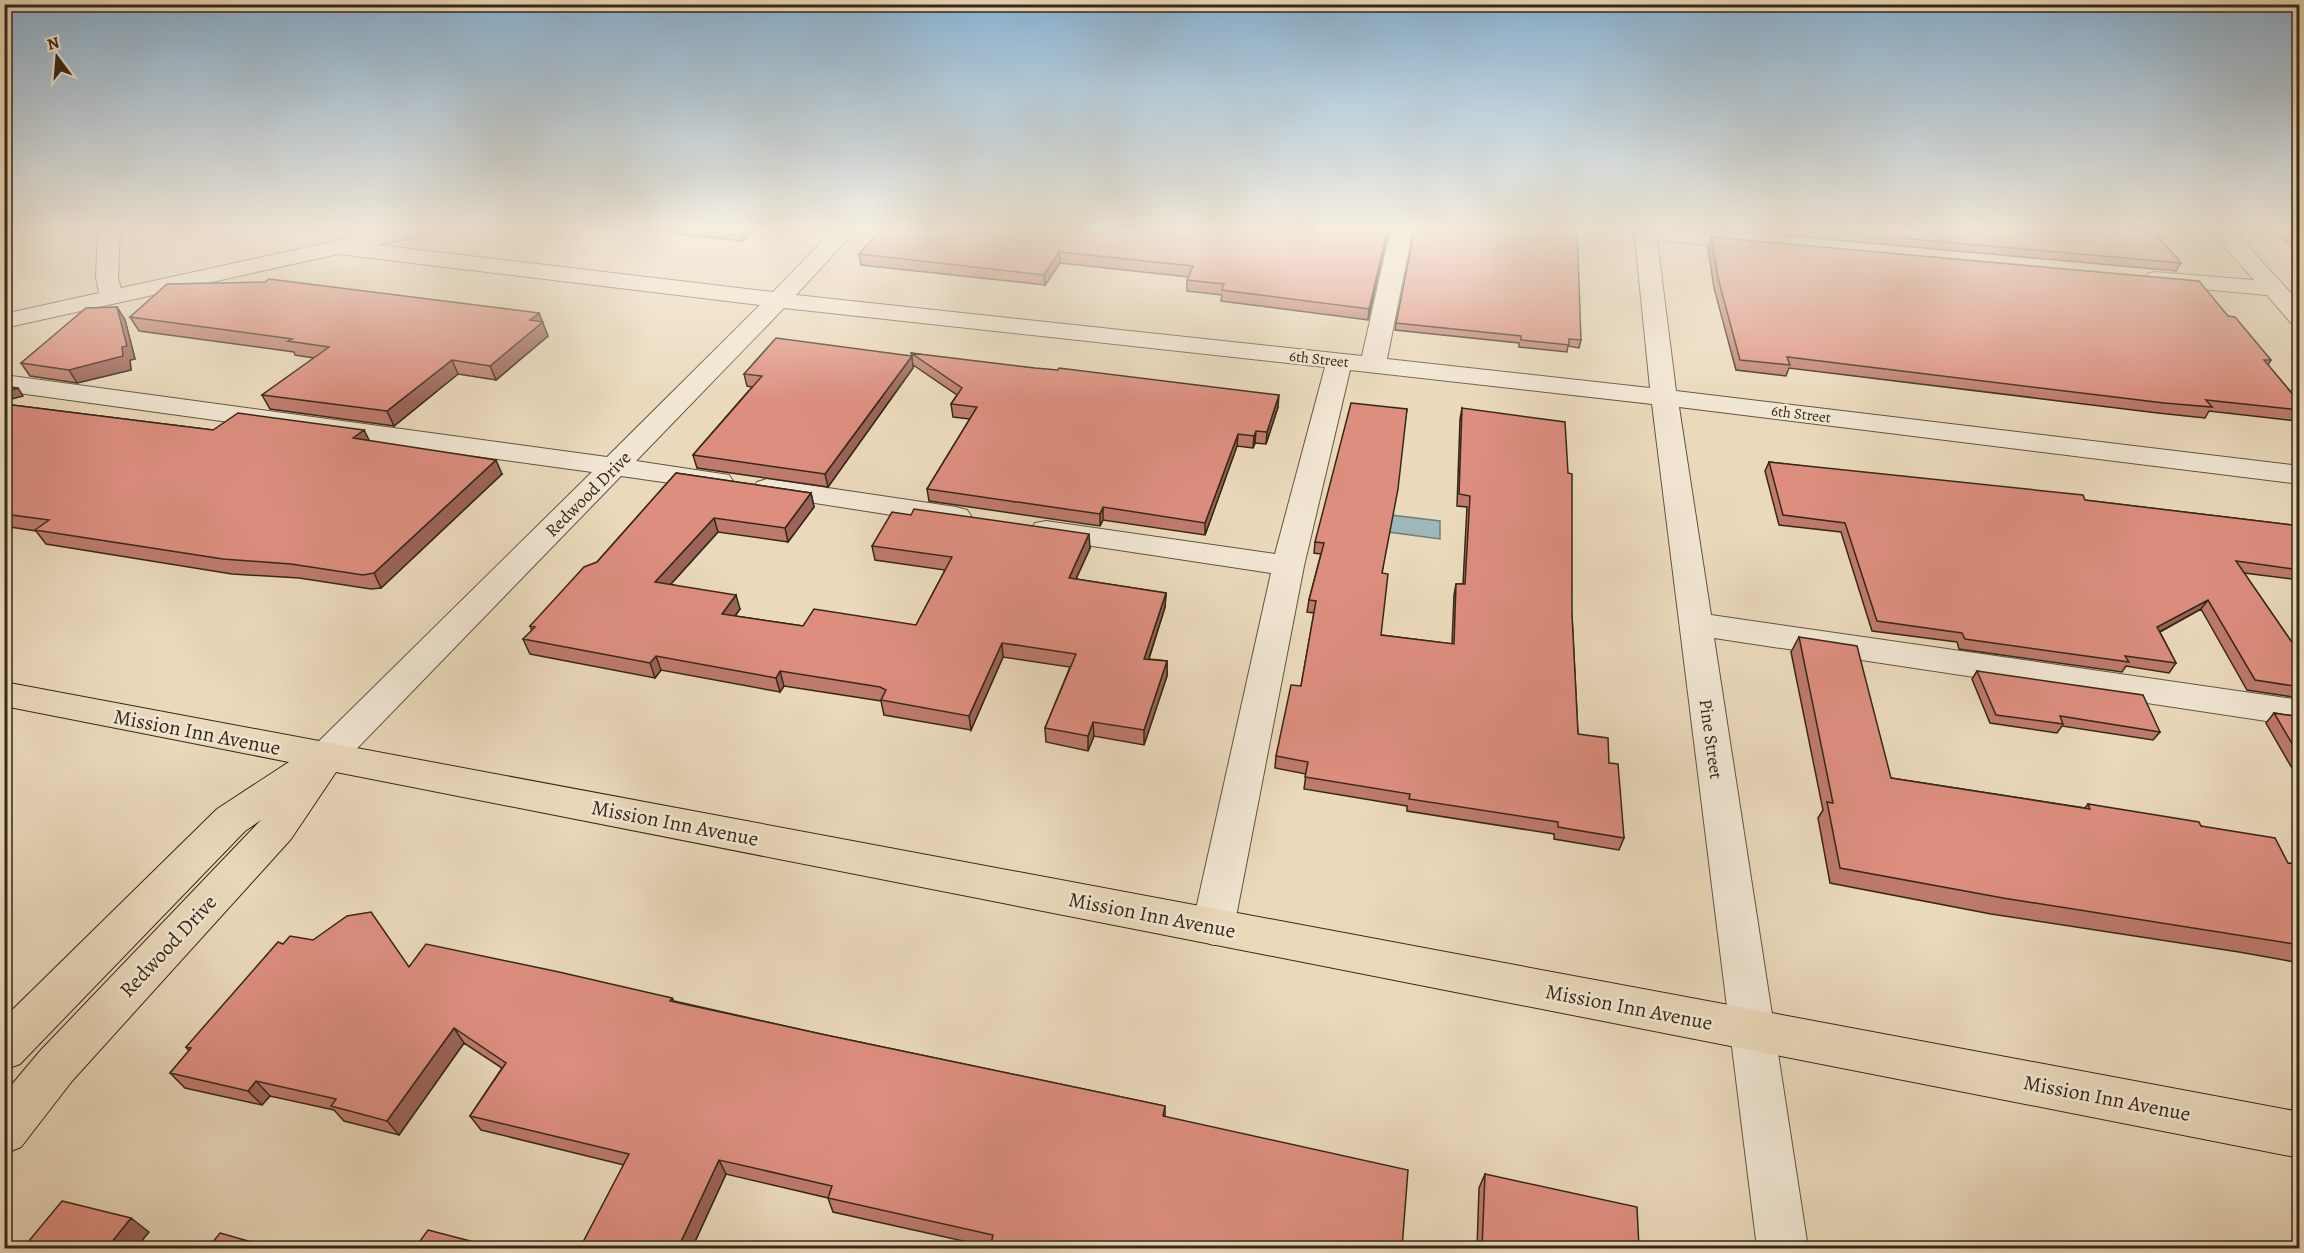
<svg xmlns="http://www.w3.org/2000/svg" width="2304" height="1253" font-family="Alegreya,serif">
<rect width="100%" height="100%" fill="#ead9bb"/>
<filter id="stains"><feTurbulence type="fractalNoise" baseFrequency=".00333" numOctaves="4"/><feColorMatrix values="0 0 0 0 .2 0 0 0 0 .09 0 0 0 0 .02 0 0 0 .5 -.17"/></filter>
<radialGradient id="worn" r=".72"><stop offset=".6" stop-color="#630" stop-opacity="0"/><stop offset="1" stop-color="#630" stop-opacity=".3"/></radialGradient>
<!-- water -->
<path fill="#9db7bb" stroke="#747e79" stroke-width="1.5" d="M1383,514l57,7v18l-59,-8z"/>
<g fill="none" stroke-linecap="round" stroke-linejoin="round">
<defs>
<path id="minor" d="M98,228h22l-2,50 3,10 274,-60h41l-3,5 -56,12 396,47 62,-64h23l-62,67 566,61 29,-128h22l-26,131 263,29 -16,-160h39l81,7 8,2 3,5 -3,5 -8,2 -97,-9 19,151 624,75v18l-621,-77 32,208 589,85v26l-586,-88 94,610h-51l-105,-844 -302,-34 -46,196 -70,361 -6,12 -15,6 -15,-6 -6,-12 79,-354 -225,-34 -11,-2 -4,-7 4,-7 11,-2 229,33 50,-187 -541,-59 -148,153 93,14 4,6 -4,6 -10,3 -98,-14 -282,291 -13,4 -13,-4 -5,-10 5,-10 279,-275 -588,-81v-16l603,82 153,-152 -422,-51 -334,74v-14l95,-21 -3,-15z
M2208,228h23l69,75v22l-9,-2 -24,-28 -120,-11 -3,-5 3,-5 8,-2 99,8z
M767,479l189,28 11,3 4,6 -4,6 -11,3 -199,-31 -4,-6 4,-6z"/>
<path id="major" d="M4,682l2296,430v46l-1964,-386 -45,67 -219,242 -51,66 -17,7v-60l36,-43 221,-231 -16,11 -225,233 -16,6v-52l213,-209 72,-47 -285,-56z"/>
</defs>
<!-- minor casing -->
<use href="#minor" stroke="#635440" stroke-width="2"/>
<!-- major casing -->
<use href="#major" stroke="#362817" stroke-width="2"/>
<!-- minor -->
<use href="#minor" fill="#f1e6d3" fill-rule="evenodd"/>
<!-- major -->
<use href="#major" fill="#ead9bb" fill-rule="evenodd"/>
</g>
<!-- wall -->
<path fill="#be7a6d" stroke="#362817" stroke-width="1.5" d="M667,228h90l-14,13 -75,-8z
M1389,228l-21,92 -147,-19 1,-6 -35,-4v-11l2,-3 -129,-14 -15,22 -184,-20 -2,-11z
M1705,228h446l30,35 -5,8z
M2272,228h28v28z
M1464,229l117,111 -2,8 -11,-2 -1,6 -48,-5v-4l-124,-13 1,-7z
M1711,237l517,79 43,44 -3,5 32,38v15l-3,3 -88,-10 -4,7 -47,-5 -369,-45 -3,8 -50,-6 -22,-82 -6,-41z
M117,307l8,13 10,39 -5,1 1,10 -54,13 -47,-7 -9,-13z
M130,317l412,5 6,14 -52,44 -38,-6 -64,52 -124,-17 -8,-14 52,-37 -19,-3 -1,-3 -155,-21z
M911,353l367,54 -12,37 -11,-1 -2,5 -16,-2 -32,89 -102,-15 -3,6 -171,-25 -2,-12 43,-70 -17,-2 -2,-13 6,-9 -44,-30v3l-85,119 -131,-19 -4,-13 59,-68 -5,-1 -3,-12 168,-18z
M4,404l209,26h151l5,11 133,33 -121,114 -10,1 -72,-11 -67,-4 -186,-30 -10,-13 -32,-5z
M1462,408l110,207 6,119 31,29 15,75 -5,12 -65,-11v-5l-147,-23v-5l-103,-17 2,-15 -31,-6 1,-12 25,-70 13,-73 -7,-1 2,-12 12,-46 -7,-1 1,-11 92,-133 -25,164 -1,62 71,9 2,-49 2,-11h7l4,-77 -10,-1 3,-87z
M1769,462l531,64v54l-56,-7 56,81v44l-53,-8 -46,-81 -41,23 16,31 -7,10 -43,-7 -4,6 -163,-23 -2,-7 -85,-11 -31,-99 -62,-7 -14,-54z
M676,473l135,20 3,14 -26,35 -70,-10 -47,52 69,25 -5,7 68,10 113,-1 29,-55 -70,-10 -3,-14 218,2 -14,31 90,14 -1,14 -16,52 18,2v15l-23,69 -50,-9 -6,15 -42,-9 -1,-14 25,-61 -67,-10 -32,73 -87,-15 -3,-14 -97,-15 -4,6 -119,-22 -6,8 -125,-24 -7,-15 9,-8 -2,-5 67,-64z
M1799,637l92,141 194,30 3,-4 113,22 87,37 12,2v98l-61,-11 -248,-38 -161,-31 -12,-65 5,-8 -32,-158z
M1977,671l183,61 -7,8 -91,-14 -5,7 -67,-10 -18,-44z
M2274,713l26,4v65l-34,-59z
M409,967l263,31 2,3 147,33 344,72v11l-175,130 -157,-35 -5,-14 -102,-24 -34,74h-112l44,-83 -143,-35 -11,-14 32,-48 -38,-25 -65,92 -55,-14 -10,-11 -64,-14 -8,9 -77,-17 -15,-15 19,-22 -3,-4z
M1485,1174l154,74h-162l2,-60z"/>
<!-- shaded-wall -->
<path fill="#9b6359" stroke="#362817" stroke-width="1.5" d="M740,228h17l-14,13z
M1388,228h1l-21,92 1,-11z
M1059,252l1,11 -15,22 -1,-10z
M117,307l8,13 10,39 -5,1 1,10 -54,13 -8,-13z
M539,313l9,23 -52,44 -6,-14 40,-46z
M912,356l1,12 -85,119 -3,-13z
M452,360l6,14 -64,52 -7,-15z
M18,388l5,8 -19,5v-9z
M1279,395l-1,12 -12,37 1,-12z
M364,430l7,14 -18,-6z
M1256,431l-1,12 -2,5 1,-12z
M1238,434l-1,12 -32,89v-12z
M496,460l6,14 -121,114 -7,-15z
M811,493l3,14 -26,35 -3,-14z
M1103,507v13l-3,6v-12z
M714,518l4,14 -58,64 -5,-14z
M1089,534l1,14 -20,44 -1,-14z
M1166,593l-1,14 -21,66v-14z
M736,595l4,14 -14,19 -4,-14z
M2208,600l-7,9 -51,28 7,-10z
M1002,643l1,14 -32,73 -2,-14z
M656,656l5,14 -6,8 -5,-15z
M1167,661v15l-23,69v-15z
M780,671l4,15 -4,6 -4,-14z
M1093,722l1,14 -6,15v-15z
M454,1028l10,15 -65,92 -12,-14z
M256,1081l14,15 -8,9 -14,-14z
M719,1160l7,14 -34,74h-14z
M131,1218l18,14 -13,16h-29z"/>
<!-- building -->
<path fill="#dd8e7f" stroke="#362817" stroke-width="1.5" d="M883,228h505l-19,81 -147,-19 2,-6 -37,-4 6,-14 -134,-14 -15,23 -185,-21z
M1415,228h40l9,1 1,-1h112l4,112 -12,-1v6l-48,-5v-4l-125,-13z
M1788,228h363l30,35z
M2286,228h14v14z
M1711,237l488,44 29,35 7,1 36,43h-7l36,43v7l-94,-10 6,7 -48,-4 -377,-46 3,8 -50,-5 -22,-82z
M269,279l270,34 -9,7 13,2 -53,44 -38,-6 -65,51 -125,-16 67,-48 -41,-6 4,-2 -162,-22 37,-33 98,-2z
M117,307l10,39 -5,1 1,9 -54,14 -48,-7 65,-55z
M776,338l136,18 -87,118 -132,-19 69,-79 -18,-2z
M911,353l124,15 23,2 1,-2 220,27 -12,37 -11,-1 -2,5 -16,-2 -33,89 -102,-16 -3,7 -173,-25 50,-82 -26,-3 11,-16z
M4,386l14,2 -14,4z
M1351,403l56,6 -9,80 -16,84 6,1 -7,61 73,9 2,-60h9l5,-88 -11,-2 3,-86 103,14 3,51 4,1v141l6,119 30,4 1,25 9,1 6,74 -66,-11v-5l-149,-23 1,-5 -105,-17 3,-15 -32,-6 15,-71 10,1 15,-85 -7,-1 15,-57 -9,-1z
M4,404l209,26 25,-17 126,17 -11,8 143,22 -122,113 -11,2 -72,-11 -68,-5 -188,-29 14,-10 -45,-6z
M1769,462l314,33 2,5 215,26v44l-64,-9 64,93v33l-45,-7 -47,-80 -51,27 19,36 -51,-7 4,6 -164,-23 -3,-6 -85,-12 -32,-98 -62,-8z
M676,473l135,20 -26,35 -71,-10 -59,64 81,13 -14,19 81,12 11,-17 102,16 36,-68 -80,-11 20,-34 19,3 3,-6 175,25 -20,44 97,15 -22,66 23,2 -23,69 -51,-8 -5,14 -43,-8 31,-74 -74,-11 -33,73 -88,-16 5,-10 -6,-3 -100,-16 -4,7 -120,-22 -6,7 -127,-24 12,-12 -5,-1 54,-59 13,-5z
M1799,637l58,9 34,132 199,31 -2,-5 111,18 2,4 74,12 13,25 12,2v80l-297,-47 -163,-30 -13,-66 6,1z
M1977,671l166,24 17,37 -100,-16 3,8 -67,-9z
M2274,713l26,4v40z
M371,912l38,55 17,-23 133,28 113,26 -2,3 151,33 344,72 -2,10 245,54 -6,78h-412l3,-13 -165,-37 4,-12 -113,-26 -41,88h-98l49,-94 -159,-38 36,-53 -52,-35 -67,93 -56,-15 5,-7 -80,-18 -8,10 -78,-18 21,-25 -5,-1 92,-105 5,2 7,-8 23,4 34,-24z
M1485,1174l152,33 2,41h-157z
M62,1201l69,17 -24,30h-84z
M428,1230l69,18h-82z
M220,1233l53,15h-65z"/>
<!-- sky -->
<linearGradient id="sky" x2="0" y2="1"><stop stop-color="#8ab5d6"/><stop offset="0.57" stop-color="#f6eee0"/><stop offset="1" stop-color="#f6eee0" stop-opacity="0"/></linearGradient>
<rect width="2304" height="403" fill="url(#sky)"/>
<g text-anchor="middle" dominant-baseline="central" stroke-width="5" stroke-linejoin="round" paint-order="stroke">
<!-- far-street labels -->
<g font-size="15" fill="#362817" stroke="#f1e6d3">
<text transform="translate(1319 359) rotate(6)">6th Street</text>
<text transform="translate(1801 414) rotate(7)">6th Street</text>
</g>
<!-- street labels -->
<g font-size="18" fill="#362817" stroke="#f1e6d3">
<text transform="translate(588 494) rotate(-45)">Redwood Drive</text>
<text transform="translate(1711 739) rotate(82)">Pine Street</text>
</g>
<!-- near-street labels -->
<g font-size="21" fill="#362817" stroke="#f1e6d3">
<text transform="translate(197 732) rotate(11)">Mission Inn Avenue</text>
<text transform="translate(675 823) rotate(11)">Mission Inn Avenue</text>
<text transform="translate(1152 915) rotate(11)">Mission Inn Avenue</text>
<text transform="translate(168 946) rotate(-47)">Redwood Drive</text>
<text transform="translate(1629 1007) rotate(11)">Mission Inn Avenue</text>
<text transform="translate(2107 1098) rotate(11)">Mission Inn Avenue</text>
</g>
</g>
<!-- margin -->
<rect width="2304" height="1253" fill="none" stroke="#ead9bb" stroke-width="24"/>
<rect x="6" y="6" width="2292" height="1241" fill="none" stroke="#362817" stroke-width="3"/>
<rect x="12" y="12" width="2280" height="1229" fill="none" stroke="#362817" stroke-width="1.5"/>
<!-- north arrow -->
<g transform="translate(57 57) rotate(344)" stroke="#f1e6d3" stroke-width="4.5" paint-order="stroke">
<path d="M0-4.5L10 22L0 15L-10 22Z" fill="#362817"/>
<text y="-9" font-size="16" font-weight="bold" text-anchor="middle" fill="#362817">N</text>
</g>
<rect width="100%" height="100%" filter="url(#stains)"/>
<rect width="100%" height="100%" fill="url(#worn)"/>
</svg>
